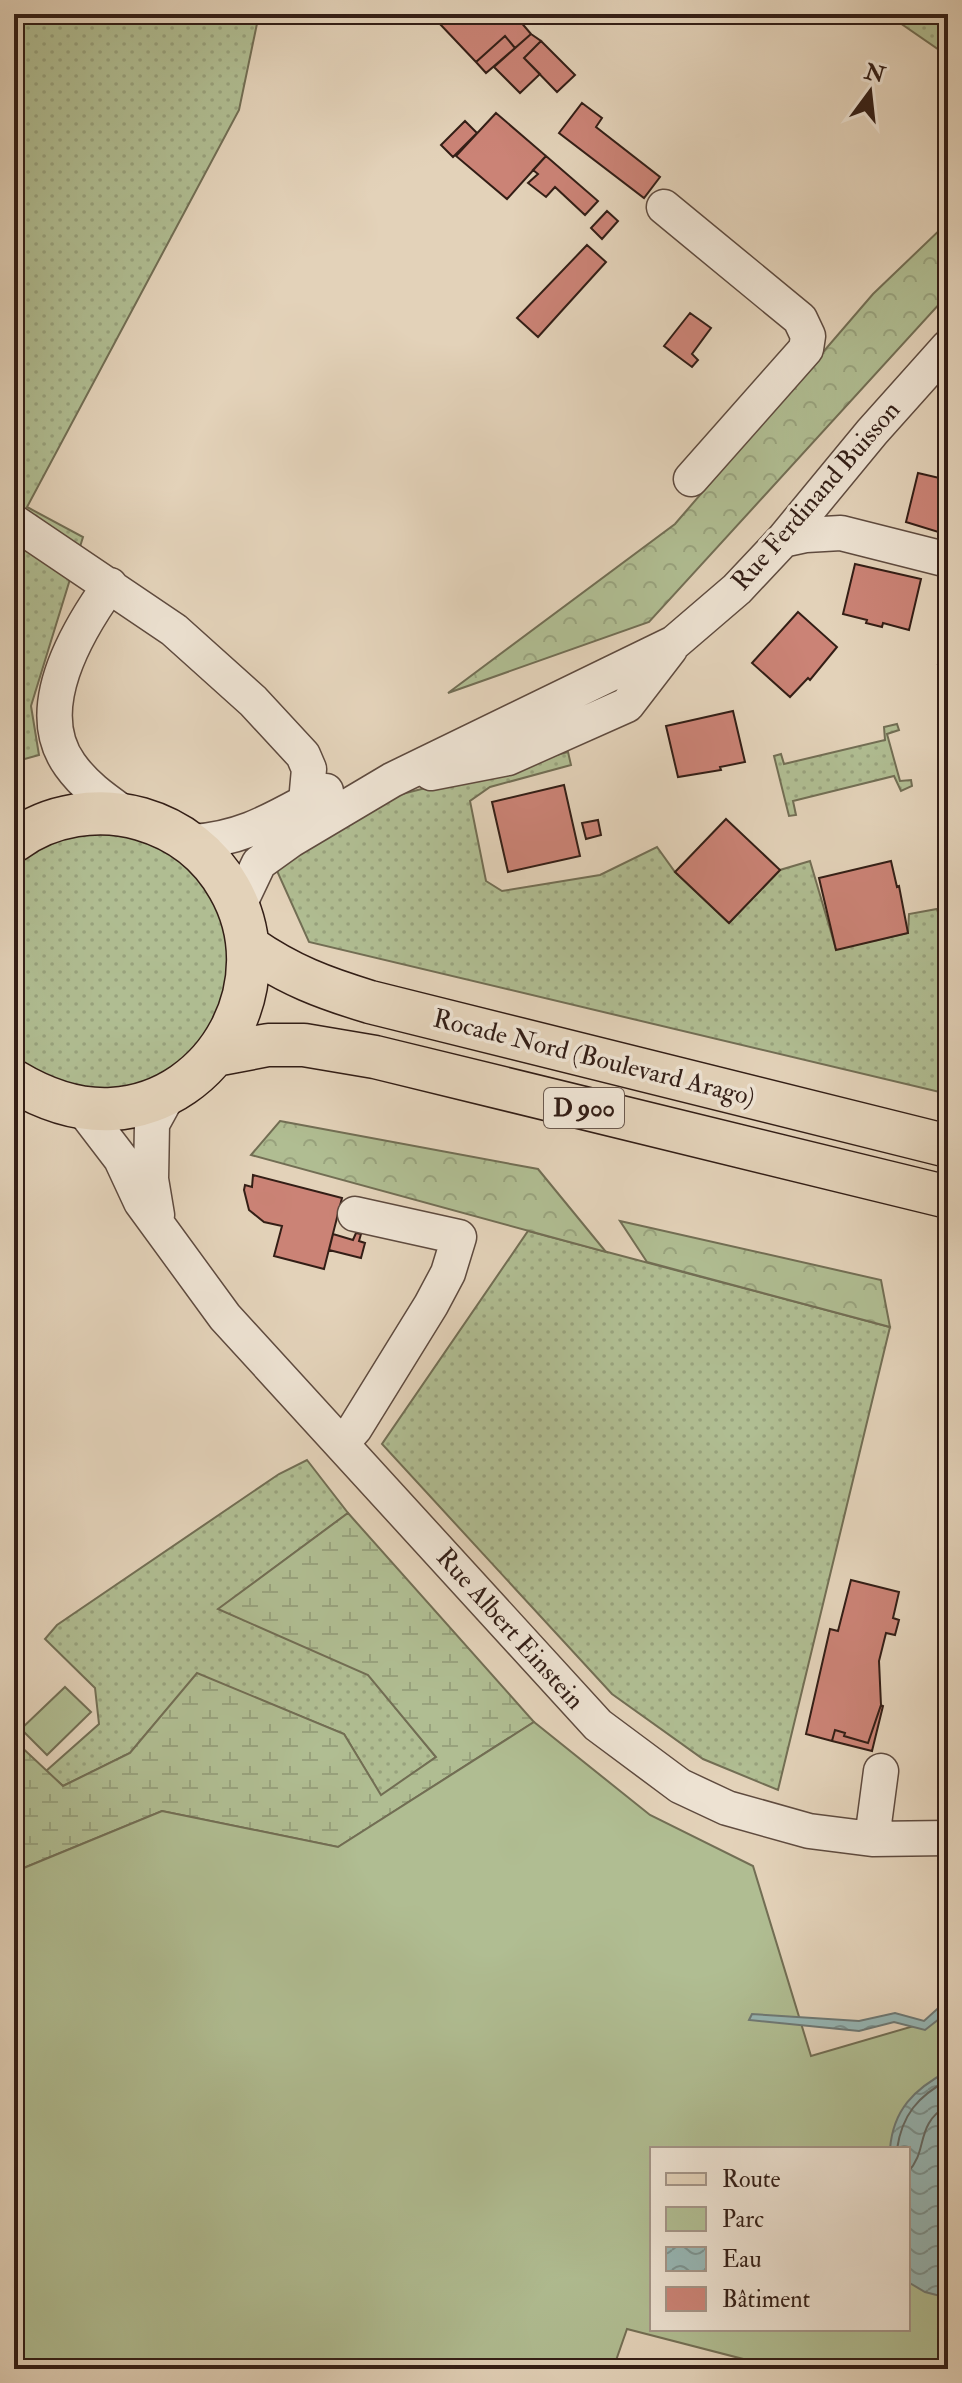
<svg xmlns="http://www.w3.org/2000/svg" width="962" height="2383" font-family="'IM FELL Double Pica',serif">
<defs>
<pattern id="grass-dots" width="8" height="8" patternUnits="userSpaceOnUse" patternTransform="scale(2)"><rect width="8" height="8" fill="#b0bd92"/><path d="M2 2h.1M6 6h.1" fill="none" stroke="#98a27d" stroke-width="1.8" stroke-linecap="round"/></pattern>
<pattern id="forest-crowns" width="20" height="18" patternUnits="userSpaceOnUse" patternTransform="scale(2)"><rect width="20" height="18" fill="#b0bd92"/><path d="M2 6a3 3 0 1 1 6 0M12 15a3 3 0 1 1 6 0" fill="none" stroke="#98a27d"/></pattern>
<pattern id="wetland-marsh" width="20" height="14" patternUnits="userSpaceOnUse" patternTransform="scale(2)"><rect width="20" height="14" fill="#b0bd92"/><path d="M1 5h8M5 5V1M11 12h8M15 12V8" fill="none" stroke="#98a27d"/></pattern>
<pattern id="water-waves" width="16" height="10" patternUnits="userSpaceOnUse" patternTransform="scale(2)"><rect width="16" height="10" fill="#96b6b4"/><path d="M0 5q4-4 8 0t8 0" fill="none" stroke="#7b9391"/></pattern>
</defs>
<rect width="100%" height="100%" fill="#e3d2b9"/>
<filter id="stains"><feTurbulence type="fractalNoise" baseFrequency=".0025" numOctaves="4"/><feColorMatrix values="0 0 0 0 .2 0 0 0 0 .09 0 0 0 0 .02 0 0 0 .5 -.17"/></filter>
<radialGradient id="worn" r=".72"><stop offset=".6" stop-color="#630" stop-opacity="0"/><stop offset="1" stop-color="#630" stop-opacity=".3"/></radialGradient>
<!-- grass -->
<path fill="url(#grass-dots)" stroke="#726e54" stroke-width="2" d="M14,14h245l-20,96 -212,397 56,30 -52,169 8,49 -25,7z
M887,14h61v42z
M897,724l2,6 -12,4 13,47 11,-1 1,6 -11,5 -7,-15 -101,25 3,14 -7,1 -15,-60 7,-2 3,10 101,-24 -1,-13z
M568,752l3,13 -81,22 -20,14 16,80 16,10 98,-16 57,-28 18,25 54,51 51,-53 30,-9 26,88 72,-16 1,-19 28,-5 11,36v149l-639,-152 -36,-80 117,-65z
M95,830c13,1 29,1 42,5 132,43 118,239 -21,254 -23,3 -50,2 -71,-9 -11,-5 -21,-13 -31,-20v-199l40,-24z
M528,1231l362,96 -112,463 -75,-31 -91,-65 -230,-250z
M307,1460l41,53 -129,96 149,65 68,83 -55,39 -37,-62 -147,-60 -67,79 -67,33 -17,-15 53,-47 -4,-36 -50,-49 12,-14 222,-151z"/>
<!-- forest -->
<path fill="url(#forest-crowns)" stroke="#726e54" stroke-width="2" d="M948,222v67l-5,11 -294,322 -201,71 227,-169 198,-230z
M280,1121l258,48 68,83 -355,-97z
M620,1221l261,59 9,47 -243,-65z"/>
<!-- wetland -->
<path fill="url(#wetland-marsh)" stroke="#726e54" stroke-width="2" d="M348,1513l186,209 -196,125 -176,-36 -148,61v-132l49,46 67,-33 67,-80 147,61 37,61 55,-38 -68,-82 -150,-66z"/>
<!-- park -->
<path fill="#b0bd92" stroke="#726e54" stroke-width="2" fill-rule="evenodd" d="M65,1687l26,25 -44,43 -26,-26z
M534,1722l116,93 103,51 58,190 137,-40v353h-166l-155,-40 -14,40h-599v-497l148,-61 176,36zM652,2149h256v180h-256z"/>
<!-- water -->
<path fill="url(#water-waves)" stroke="#6e7975" stroke-width="2" d="M945,2002h3v10l-23,18 -31,-8 -35,9 -110,-11 3,-6 107,7 36,-8 29,8z
M948,2071v227l-23,-6 -17,-10v-133h-18c3,-39 24,-60 58,-78z"/>
<g fill="none" stroke-linecap="round" stroke-linejoin="round">
<!-- shore -->
<path stroke="#646a65" stroke-width="2" d="M897,2149c5,-34 21,-53 51,-69
M908,2172c21,-22 6,-47 40,-67"/>
</g>
<!-- building -->
<path fill="#cb8376" stroke="#331e16" stroke-width="2" d="M449,14h65l17,20 -16,14 -10,-12 -29,26 -37,-39z
M531,34l10,7 -17,17 16,16 -20,19 -26,-26z
M505,36l10,12 -29,25 -10,-11z
M541,41l34,34 -18,17 -33,-34z
M582,103l20,15 -6,9 64,50 -16,21 -85,-65z
M496,113l50,43 -39,43 -51,-43z
M465,121l12,12 -24,24 -12,-12z
M546,156l52,45 -13,14 -30,-28 -9,10 -18,-14 10,-9 -5,-4z
M607,211l11,10 -16,18 -11,-11z
M587,245l19,17 -68,75 -21,-19z
M690,313l21,15 -19,26 6,6 -6,7 -28,-21z
M918,473l30,7v55l-42,-13z
M855,564l66,15 -12,51 -26,-7 -1,4 -16,-4 1,-3 -24,-6z
M798,612l39,35 -27,33 -2,-2 -18,19 -38,-34z
M948,662v44l-10,-41z
M733,711l12,51 -25,5 1,3 -43,7 -12,-51z
M564,785l16,71 -72,16 -16,-70z
M726,819l54,51 -51,53 -54,-51z
M598,820l3,15 -15,4 -4,-16z
M891,861l6,26 2,-1 9,47 -72,17 -17,-72z
M253,1175l89,23 -18,71 -50,-13 8,-30 -18,-4 -15,-12 -5,-20 1,-5 7,2z
M356,1233l5,1 -2,7 6,2 -4,15 -32,-8 4,-16 20,6z
M851,1580l48,12 -6,26 6,2 -4,15 -9,-2 -7,28 2,44 -13,38 -24,-7 1,-3 -10,-3 -3,11 -26,-7 24,-105 8,2z
M881,1705l2,1 -11,45 -40,-10 3,-11 10,3 -1,3 24,7z"/>
<g fill="none" stroke-linecap="round" stroke-linejoin="round">
<defs>
<path id="minor" d="M664,207l136,112 8,17 -2,13 -115,130
M14,522l160,108 79,71 50,54 6,14 -3,33
M783,540l23,-5 35,-2 107,27
M110,585c-33,46 -80,125 -40,180 15,21 34,34 55,49
M431,773l77,-15 119,-53 43,-56
M191,842c55,-3 87,-26 135,-51
M239,905l20,-42 32,-23 101,-60 282,-137 63,-54 46,-49 89,-108 76,-85
M82,1108l39,51 20,43 84,115 373,408 82,61 47,22 82,23 63,8 76,-1
M157,1215l-6,-36 1,-55 17,-31
M341,1444l14,-16 76,-123 17,-32 11,-36 -104,-23
M872,1839l9,-68"/>
<path id="major" d="M14,841c36,-27 85,-34 127,-22 38,11 69,35 88,69 53,92 -10,214 -117,221 -36,2 -68,-10 -98,-28
M249,947c40,28 75,41 121,55l578,144
M216,1055l52,-10h36l71,12 573,140"/>
</defs>
<!-- minor casing -->
<use href="#minor" stroke="#5f4b3f" stroke-width="37"/>
<!-- major casing -->
<use href="#major" stroke="#331e16" stroke-width="45"/>
<!-- minor -->
<use href="#minor" stroke="#ede2d2" stroke-width="34"/>
<!-- major -->
<use href="#major" stroke="#e3d2b9" stroke-width="42"/>
</g>
<g text-anchor="middle" dominant-baseline="central" stroke-width="7" stroke-linejoin="round" paint-order="stroke">
<!-- shield labels -->
<rect fill="#ede2d2" stroke="#6b594e" stroke-width="2" x="544" y="1088" width="80" height="40" rx="6"/>
<g font-size="24" font-weight="bold" fill="#331e16">
<text x="584" y="1108">D 900</text>
</g>
<!-- street labels -->
<g font-size="26" fill="#331e16" stroke="#ede2d2">
<text transform="translate(816 496) rotate(-49)">Rue Ferdinand Buisson</text>
<text transform="translate(594 1058) rotate(14)">Rocade Nord (Boulevard Arago)</text>
<text transform="translate(510 1629) rotate(48)">Rue Albert Einstein</text>
</g>
</g>
<!-- margin -->
<rect width="962" height="2383" fill="none" stroke="#e3d2b9" stroke-width="48"/>
<rect x="16" y="16" width="930" height="2351" fill="none" stroke="#331e16" stroke-width="4"/>
<rect x="24" y="24" width="914" height="2335" fill="none" stroke="#331e16" stroke-width="2"/>
<!-- legend -->
<rect x="650" y="2147" width="260" height="184" fill="#ede2d2" stroke="#a39487" stroke-width="2"/>
<rect x="666" y="2173" width="40" height="12" fill="#e3d2b9" stroke="#a39487" stroke-width="2"/>
<text x="722" y="2187" font-size="24" fill="#331e16">Route</text>
<rect x="666" y="2207" width="40" height="24" fill="#b0bd92" stroke="#a39487" stroke-width="2"/>
<text x="722" y="2227" font-size="24" fill="#331e16">Parc</text>
<rect x="666" y="2247" width="40" height="24" fill="url(#water-waves)" stroke="#a39487" stroke-width="2"/>
<text x="722" y="2267" font-size="24" fill="#331e16">Eau</text>
<rect x="666" y="2287" width="40" height="24" fill="#cb8376" stroke="#a39487" stroke-width="2"/>
<text x="722" y="2307" font-size="24" fill="#331e16">Bâtiment</text>
<!-- north arrow -->
<g transform="translate(870 92) rotate(15)" stroke="#ede2d2" stroke-width="6" paint-order="stroke">
<path d="M0-6L14 30L0 20L-14 30Z" fill="#331e16"/>
<text y="-12" font-size="22" font-weight="bold" text-anchor="middle" fill="#331e16">N</text>
</g>
<rect width="100%" height="100%" filter="url(#stains)"/>
<rect width="100%" height="100%" fill="url(#worn)"/>
</svg>
